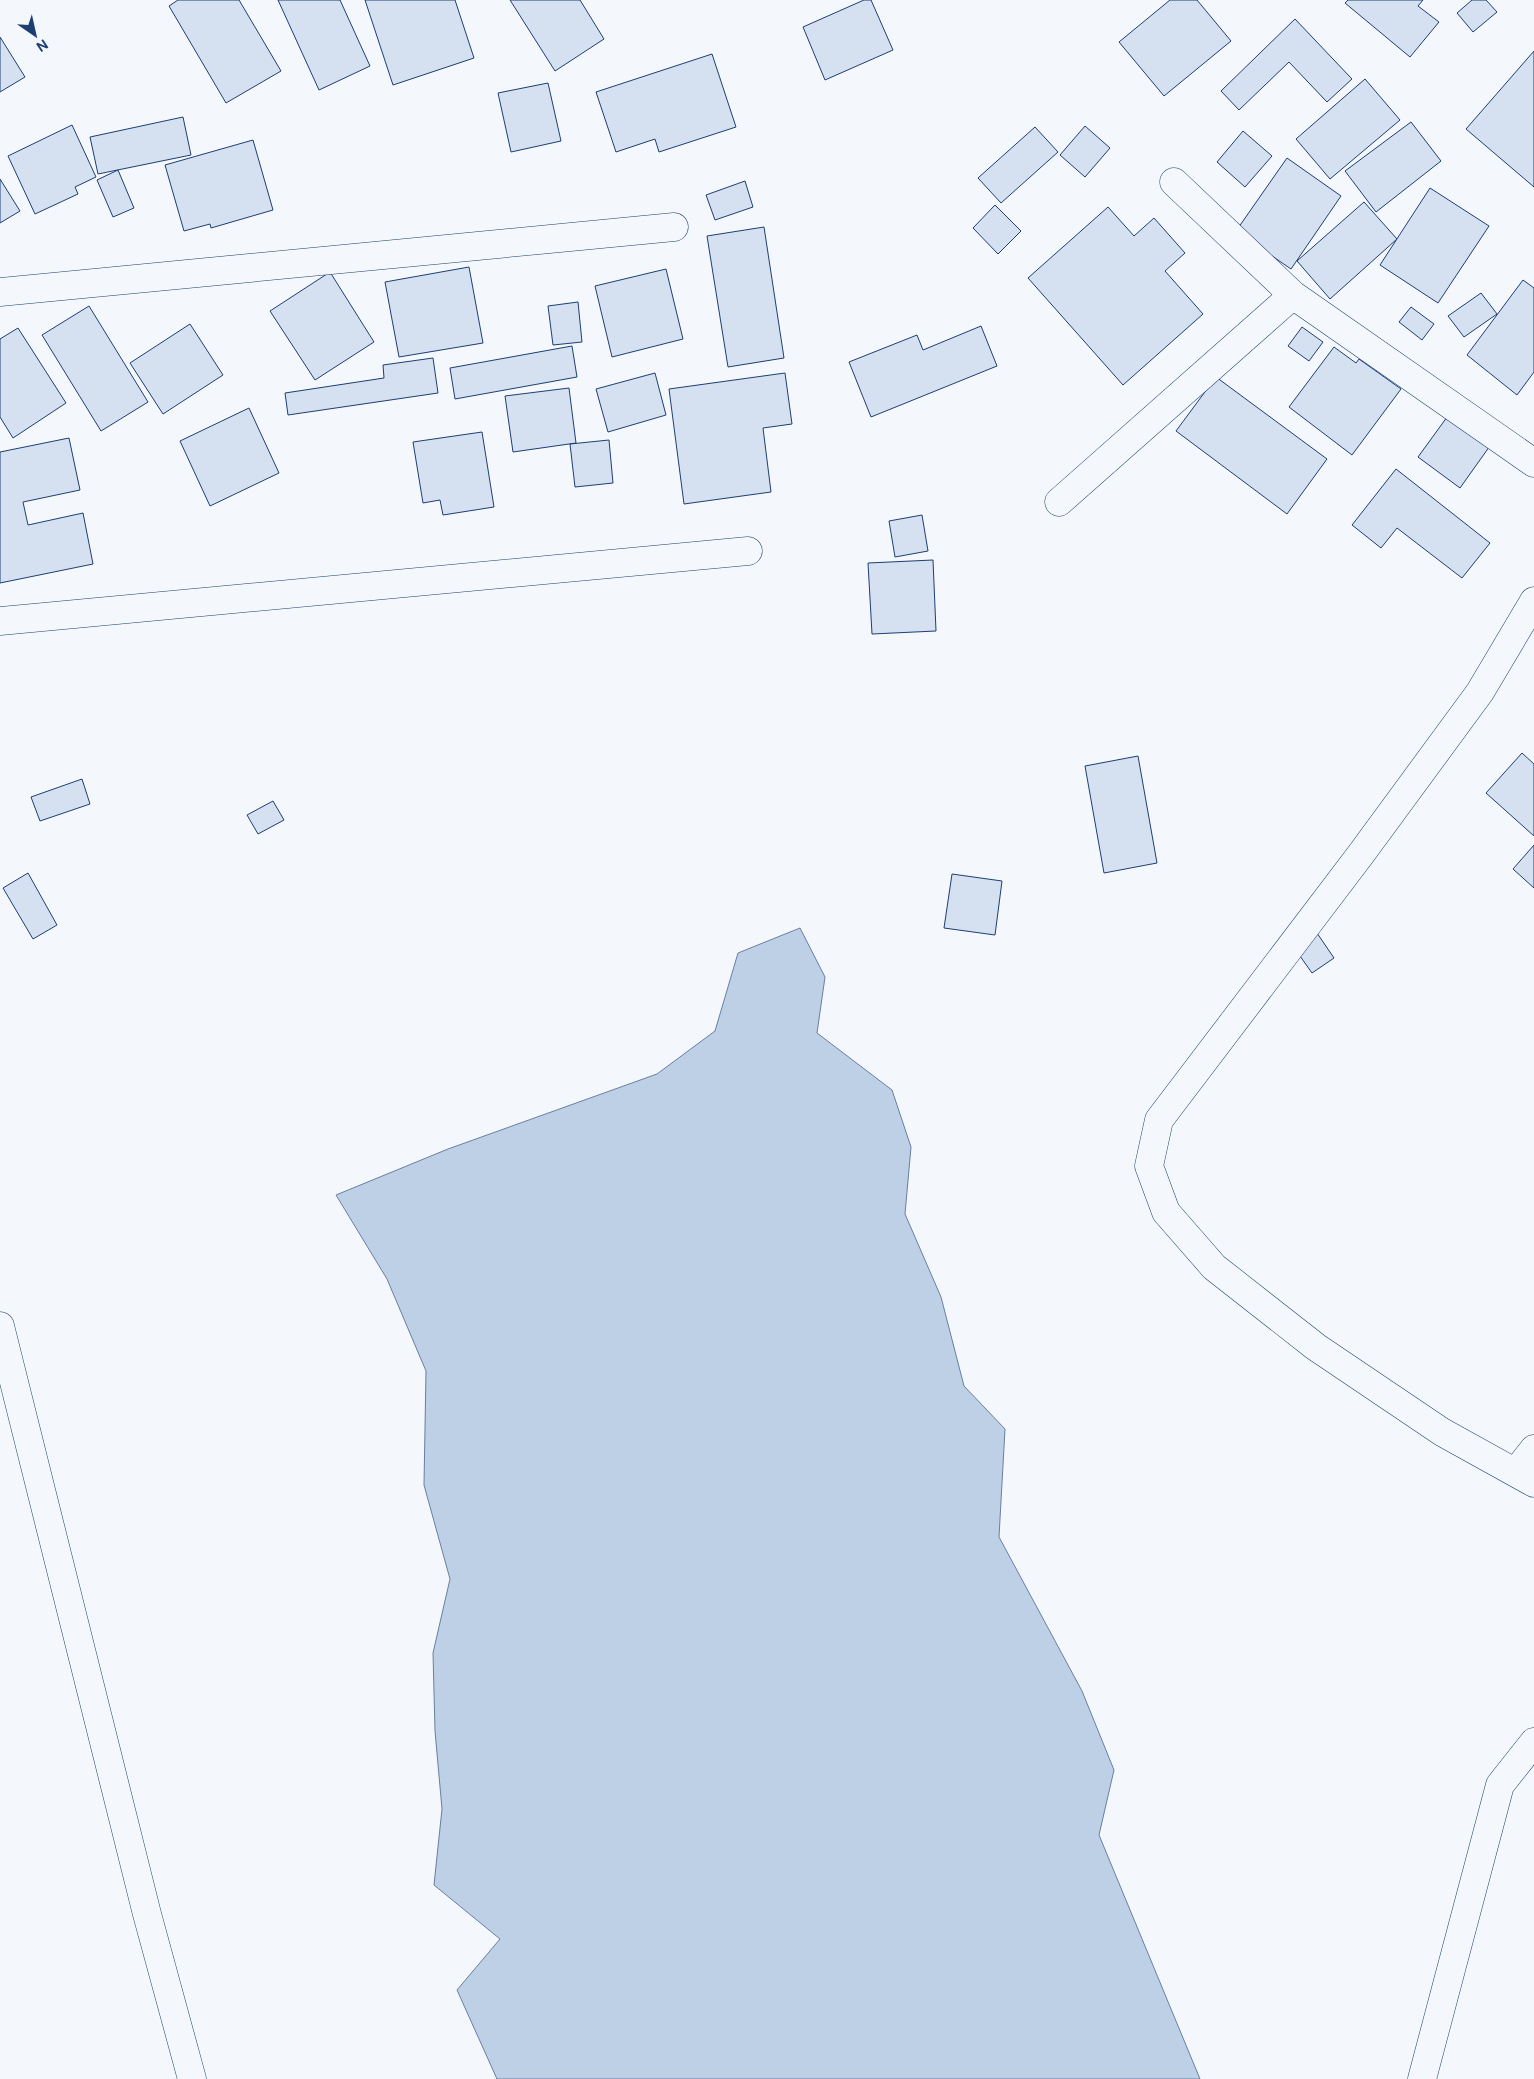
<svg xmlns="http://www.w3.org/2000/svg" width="1534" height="2079" font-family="'DM Sans',sans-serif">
<rect width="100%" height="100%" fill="#f4f7fb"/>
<!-- water -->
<path fill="#bed0e5" stroke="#687fa3" d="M800,928l25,49 -8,56 75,57 19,57 -6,67 36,83 23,89 41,43 -6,108 83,154 32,79 -15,65 101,244h-703l-40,-89 43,-51 -66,-54 8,-76 -7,-78 -2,-78 17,-74 -26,-94 2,-114 -39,-92 -51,-84 112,-46 209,-75 58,-43 23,-78z"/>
<!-- building -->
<path fill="#d5e0f0" stroke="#1d3f73" d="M178,0h61l42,71 -55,32 -57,-97z
M278,0h62l30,66 -51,24z
M365,0h90l19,58 -81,27z
M510,0h70l24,39 -49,32z
M864,0h7l22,50 -68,30 -22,-53z
M1170,0h27l34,41 -67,55 -45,-54z
M1348,0h75l-5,6 21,16 -29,35 -65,-54z
M1472,0h14l11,12 -24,20 -16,-19z
M1295,19l57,60 -25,23 -38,-40 -50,48 -18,-19z
M0,37l25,40 -25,15z
M1534,51v136l-68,-58z
M712,54l24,73 -77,25 -4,-13 -39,13 -20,-60z
M1365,79l35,41 -70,59 -34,-40z
M548,83l13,58 -50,11 -13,-59z
M183,117l8,38 -93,19 -8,-37z
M1411,122l30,39 -65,51 -31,-41z
M72,125l24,52 -21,10 3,7 -43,20 -27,-58z
M1085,126l25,22 -25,29 -25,-22z
M1035,127l23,25 -57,51 -23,-25z
M1243,131l29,25 -27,31 -28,-25z
M253,140l20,70 -62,18 -1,-4 -26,7 -19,-66z
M1287,158l54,38 -50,73 -55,-38z
M118,170l16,38 -21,9 -16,-37z
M0,179l20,32 -20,12z
M745,181l8,26 -38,13 -9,-25z
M1430,188l59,38 -51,77 -58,-38z
M1364,202l33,37 -67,60 -33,-38z
M995,205l26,26 -23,23 -25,-26z
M1108,207l26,29 20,-18 31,35 -20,18 38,43 -80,71 -95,-107z
M764,227l20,131 -56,9 -21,-131z
M469,267l14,76 -84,14 -14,-75z
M666,269l17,70 -71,18 -17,-71z
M330,272l44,70 -59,38 -45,-69z
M1523,280l11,8v84l-17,23 -50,-40z
M1481,293l16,21 -33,23 -16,-21z
M578,302l4,40 -29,3 -5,-39z
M89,306l59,96 -47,29 -59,-96z
M1411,307l23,17 -12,16 -23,-18z
M190,324l33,51 -60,39 -33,-51z
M981,326l16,40 -126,51 -22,-55 68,-27 6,15z
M1302,327l21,15 -14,19 -21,-15z
M18,328l48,75 -53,35 -13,-21v-78z
M572,346l5,31 -122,22 -5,-31z
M1334,347l22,16 3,-4 42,30 -49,66 -63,-48z
M433,358l5,35 -150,22 -3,-22 99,-15 -1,-13z
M655,373l11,42 -58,17 -12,-43z
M785,373l7,51 -29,4 8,64 -87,12 -15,-115z
M1216,377l111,82 -40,55 -111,-83z
M569,388l7,55 -63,9 -8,-56z
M249,408l30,65 -69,33 -30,-65z
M1450,413l42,30 -32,45 -42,-31z
M482,432l12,75 -51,8 -3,-15 -17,3 -10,-61z
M69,438l11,52 -57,12 5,23 55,-12 10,51 -93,19v-131z
M609,440l4,43 -38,4 -5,-43z
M1396,469l94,74 -28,35 -65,-50 -16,20 -29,-23z
M922,515l6,36 -33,6 -6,-36z
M933,560l3,71 -64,3 -4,-71z
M1522,753l12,11v72l-48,-43z
M1138,756l19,107 -53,10 -19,-107z
M82,779l8,25 -50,17 -9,-24z
M273,801l11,19 -26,14 -11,-19z
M1534,845v43l-21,-19z
M28,873l29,52 -24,14 -30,-51z
M952,874l50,7 -7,54 -51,-7z
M1317,933l17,25 -22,15 -17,-24z"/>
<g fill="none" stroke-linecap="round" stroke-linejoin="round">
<defs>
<path id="street" d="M1174,182l119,113 241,168
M0,292l674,-65
M1059,502l234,-207
M1534,601l-54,91 -119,162 -202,266 -10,46 17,46 48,55 102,80 126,85 92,51
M0,621l748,-70
M0,1326l147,588 45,165
M1516,1472l18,-23
M1422,2079l78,-294 34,-43"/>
</defs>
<!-- street casing -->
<use href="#street" stroke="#1d3f73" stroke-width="29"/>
<!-- street -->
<use href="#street" stroke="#f4f7fb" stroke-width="28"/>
</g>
<!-- north arrow -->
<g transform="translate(35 35) rotate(146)" stroke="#f4f7fb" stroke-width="4" paint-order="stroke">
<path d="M0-4L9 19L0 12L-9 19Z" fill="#1d3f73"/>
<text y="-8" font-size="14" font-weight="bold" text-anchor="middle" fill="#1d3f73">N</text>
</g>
</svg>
